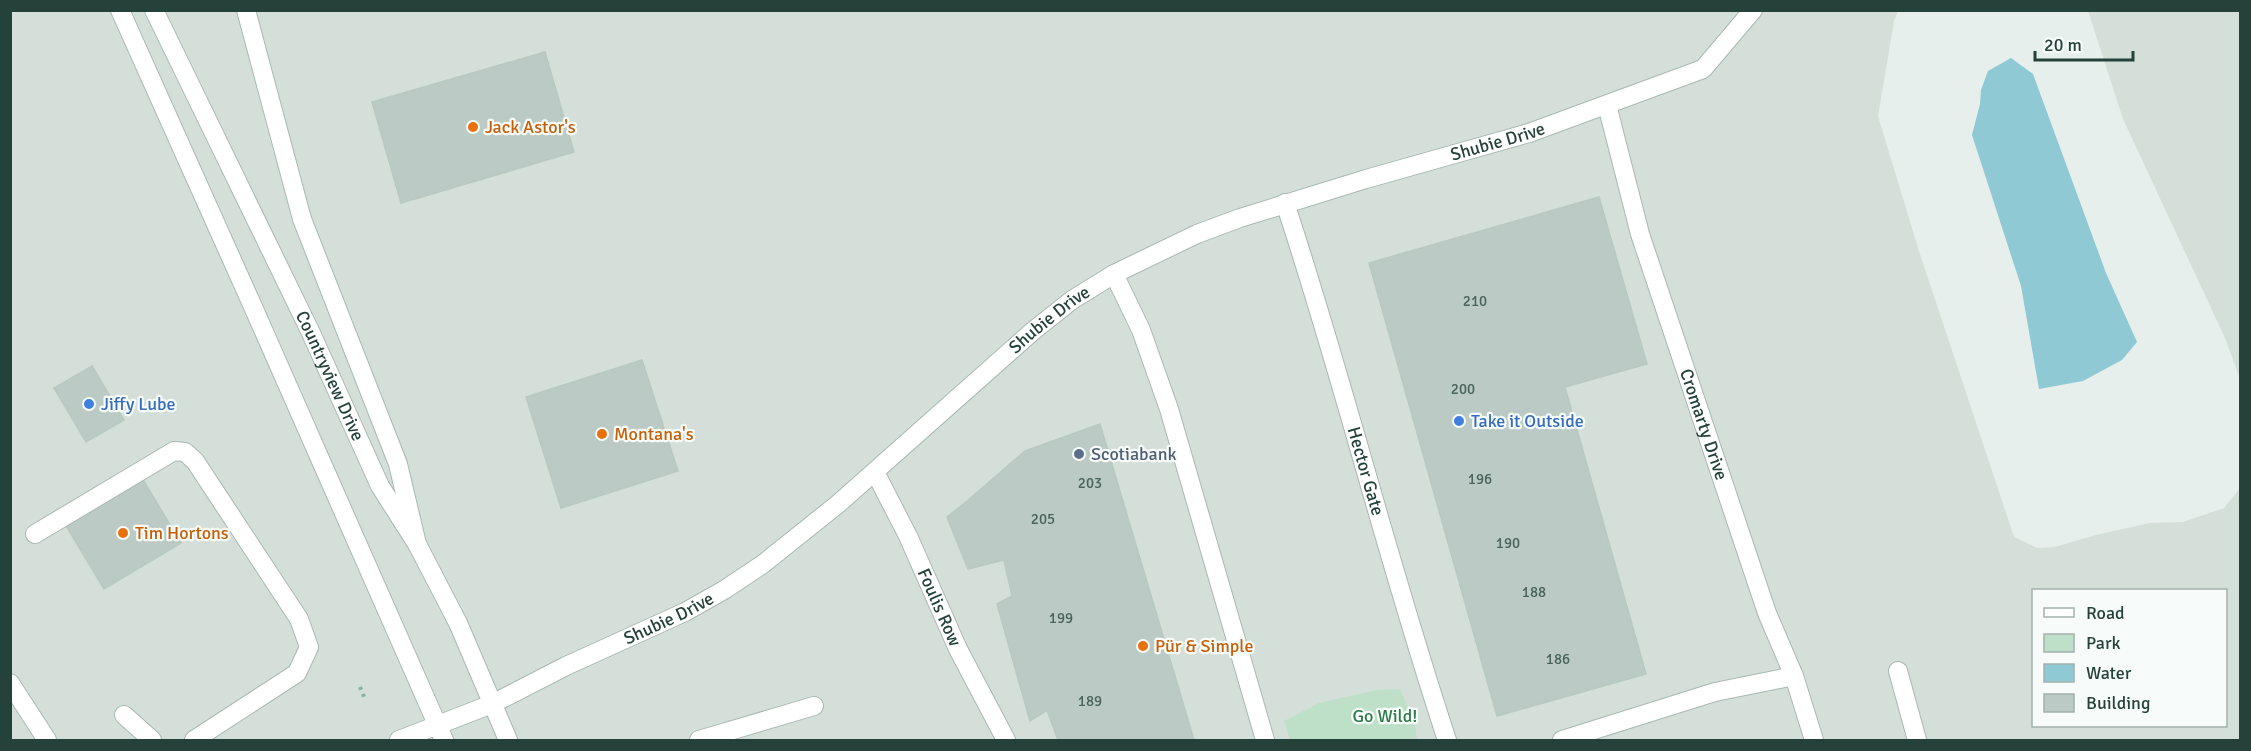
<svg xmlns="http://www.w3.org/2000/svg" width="2251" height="751" font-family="Signika,sans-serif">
<rect width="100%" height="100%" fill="#e6efeb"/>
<!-- built -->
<path fill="#d4dfda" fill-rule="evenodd" d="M10,11h1888l-4,10 -16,95 40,132 96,289 23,11 17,-1 46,-13 50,-11 33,-1 41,-14 16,-20v252h-2229zM2034,590h192v136h-192z
M2088,11h152v368l-15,-41 -102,-219z"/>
<!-- green -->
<path fill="#bfe0c8" d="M1400,689l15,35 2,16h-127l-6,-19 35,-18 58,-13z"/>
<!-- water -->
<path fill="#8ec9d4" d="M2011,58l22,16 73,199 31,69 -15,18 -39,21 -44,8 -18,-103 -49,-151 8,-31 1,-14 7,-19z"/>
<!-- building -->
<path fill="#bbcac4" stroke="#b8c9c2" stroke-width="1.5" d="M545,52l29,100 -173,51 -29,-101z
M1599,197l48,167 -82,23 81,287 -149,42 -128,-453z
M642,360l36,111 -117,37 -35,-111z
M92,366l32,54 -38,22 -32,-54z
M1100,424l94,316h-136l-11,-30 -17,11 -33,-117 15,-8 -8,-36 -36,9 -21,-52 19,-15 59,-51z
M142,478l39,65 -77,46 -39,-65z"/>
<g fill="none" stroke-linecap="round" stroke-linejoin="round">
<defs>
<path id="service" d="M35,534l139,-83 11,1 10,9 104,158 10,28 -12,26 -103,67
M1898,671l19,69
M124,715l28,25
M699,740l115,-34
M1562,740l153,-48 79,-16"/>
<g id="minor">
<path id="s1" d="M1607,105l33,129 127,379 27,63 20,64"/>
<path id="s2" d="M1285,203c59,178 103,360 162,537"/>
<path d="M1114,274l27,56 28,79 96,331"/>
<path id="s3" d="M875,472l33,64 50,113 48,91"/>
<path d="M10,683l37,57"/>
<path id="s4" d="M399,740l93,-36 74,-38 119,-54 39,-22 39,-26 75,-60 195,-173 39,-31 42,-26 83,-40 43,-16 126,-39 163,-46 174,-64 50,-59"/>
</g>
<g id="tertiary">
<path d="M120,10l134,299 190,431"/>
<path id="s5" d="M154,10l157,323 69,153 37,58 41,79 50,117"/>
</g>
<path id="secondary" d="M246,10l56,209 96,245 19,80"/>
</defs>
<!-- service casing -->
<use href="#service" stroke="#a8b8b2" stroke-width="20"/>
<!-- minor casing -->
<use href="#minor" stroke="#a8b8b2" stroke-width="20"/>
<!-- tertiary casing -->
<use href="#tertiary" stroke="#a8b8b2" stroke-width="20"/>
<!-- secondary casing -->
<use href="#secondary" stroke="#a4bbb3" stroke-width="20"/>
<!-- path -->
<path stroke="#86b3a5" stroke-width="4" stroke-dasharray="3 4.5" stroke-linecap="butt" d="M360,687l5,12"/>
<!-- service -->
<use href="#service" stroke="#fff" stroke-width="18"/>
<!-- minor -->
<use href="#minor" stroke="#fff" stroke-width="18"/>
<!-- tertiary -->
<use href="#tertiary" stroke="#fff" stroke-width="18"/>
<!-- secondary -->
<use href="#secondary" stroke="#fff" stroke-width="18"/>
</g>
<!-- markers -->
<g fill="#e8710a" stroke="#f7fbf9" stroke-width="2">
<circle cx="473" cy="127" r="6"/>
<circle cx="602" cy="434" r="6"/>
<circle cx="123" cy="533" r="6"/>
<circle cx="1143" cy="646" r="6"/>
</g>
<g fill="#3f7fe0" stroke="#f7fbf9" stroke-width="2">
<circle cx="89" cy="404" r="6"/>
<circle cx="1459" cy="421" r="6"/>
</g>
<circle fill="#5c6f8a" stroke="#f7fbf9" stroke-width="2" cx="1079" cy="454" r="6"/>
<g text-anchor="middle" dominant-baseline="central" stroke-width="4.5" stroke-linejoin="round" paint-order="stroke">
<!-- number labels -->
<g font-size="15" fill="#4a645c">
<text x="1475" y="301">210</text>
<text x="1463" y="389">200</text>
<text x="1480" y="479">196</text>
<text x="1090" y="483">203</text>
<text x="1043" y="519">205</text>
<text x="1508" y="543">190</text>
<text x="1534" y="592">188</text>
<text x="1061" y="618">199</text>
<text x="1558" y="659">186</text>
<text x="1090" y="701">189</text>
</g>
<!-- food labels -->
<g font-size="18" fill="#c56008" stroke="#f7fbf9" text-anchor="start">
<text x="485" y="127">Jack Astor's</text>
<text x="614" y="434">Montana's</text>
<text x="135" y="533">Tim Hortons</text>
<text x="1155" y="646">Pür &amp; Simple</text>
</g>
<!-- street labels -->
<g font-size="18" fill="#24423a" stroke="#f7fbf9">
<text stroke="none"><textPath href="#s4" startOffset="1268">Shubie Drive</textPath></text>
<text stroke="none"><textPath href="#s4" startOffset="782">Shubie Drive</textPath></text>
<text stroke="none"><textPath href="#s5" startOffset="406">Countryview Drive</textPath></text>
<text stroke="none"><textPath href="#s1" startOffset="334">Cromarty Drive</textPath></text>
<text stroke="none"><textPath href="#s2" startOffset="280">Hector Gate</textPath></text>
<text stroke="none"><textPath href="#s3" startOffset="150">Foulis Row</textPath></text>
<text stroke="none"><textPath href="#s4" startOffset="296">Shubie Drive</textPath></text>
</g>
<!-- shop labels -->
<g font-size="18" fill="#366cbe" stroke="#f7fbf9" text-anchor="start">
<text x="101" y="404">Jiffy Lube</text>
<text x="1471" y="421">Take it Outside</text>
</g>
<!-- service labels -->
<g font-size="18" fill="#4e5e75" stroke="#f7fbf9" text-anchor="start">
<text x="1091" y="454">Scotiabank</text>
</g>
<!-- park labels -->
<g font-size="18" fill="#2d7a4b" stroke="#f7fbf9">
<text x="1385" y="716">Go Wild!</text>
</g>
</g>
<!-- border -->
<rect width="2251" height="751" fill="none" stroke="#24423a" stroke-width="24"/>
<!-- legend -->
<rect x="2032" y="589" width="195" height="138" fill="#f7fbf9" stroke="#a3b1ad" stroke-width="1.5"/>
<rect x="2044" y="608" width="30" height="9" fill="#ffffff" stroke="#a3b1ad" stroke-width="1.5"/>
<text x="2086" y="619" font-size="18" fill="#24423a">Road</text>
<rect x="2044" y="634" width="30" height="18" fill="#bfe0c8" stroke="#a3b1ad" stroke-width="1.5"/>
<text x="2086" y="649" font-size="18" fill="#24423a">Park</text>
<rect x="2044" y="664" width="30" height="18" fill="#8ec9d4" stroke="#a3b1ad" stroke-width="1.5"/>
<text x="2086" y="679" font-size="18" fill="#24423a">Water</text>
<rect x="2044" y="694" width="30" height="18" fill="#bbcac4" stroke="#a3b1ad" stroke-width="1.5"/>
<text x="2086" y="709" font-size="18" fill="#24423a">Building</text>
<!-- scale -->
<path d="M2035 51v9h98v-9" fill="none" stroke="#24423a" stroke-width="3"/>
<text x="2044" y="51" font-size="18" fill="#24423a" stroke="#f7fbf9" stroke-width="4.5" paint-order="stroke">20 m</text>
</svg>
